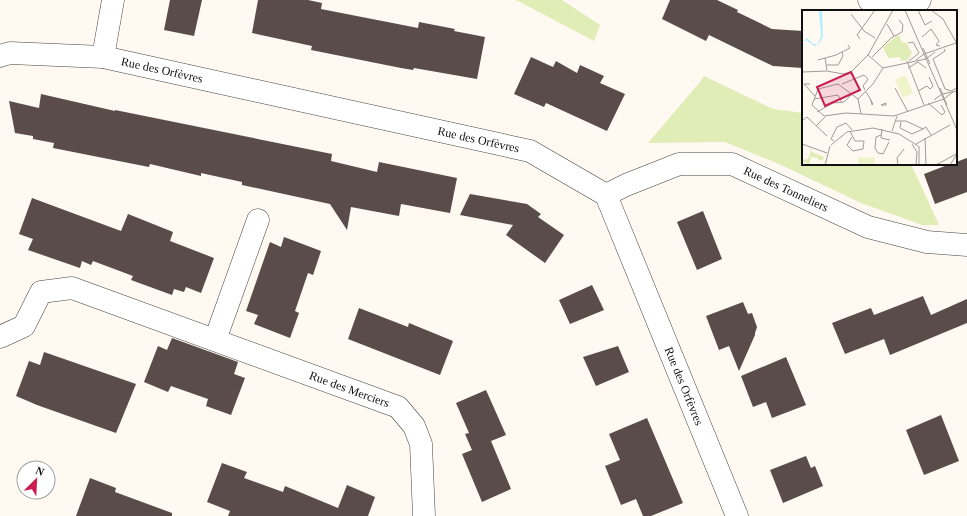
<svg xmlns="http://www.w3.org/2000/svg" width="967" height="516" font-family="'Times New Roman',serif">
<rect width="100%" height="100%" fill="#fff9f1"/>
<!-- green -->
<path fill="#e0edb7" d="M514,0h48l38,25 -6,16 -76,-40z
M704,76l69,33 30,4v51h108l28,61h-17l-61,-22 -82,-39 -54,-22 -77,1 52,-61z"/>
<!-- building -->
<path fill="#594c4a" d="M170,0h32l-8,36 -30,-6z
M258,0h50l14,3 -1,6 97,19 1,-6 36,7 -1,2 31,6 -8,42 -63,-11 -1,2 -12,-2 -90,-18 1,-4 -60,-13z
M670,0h47l21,10 -1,2 35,17 31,2v37l-30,-2 -64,-31 -3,6 -44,-22z
M531,57l22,10 3,-6 21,12 3,-8 24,11 -4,7 25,11 -18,37 -61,-28 -2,4 -30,-13z
M41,94l74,17v-1l217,44 -1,7 46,11 2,-10 78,16 -7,35 -49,-9 -2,12 -48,-9 -4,23 -17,-26 -88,-19v-3l-41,-9v3l-51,-12 -1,3 -96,-19 1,-5 -21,-4v-3l-18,-3 -6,-32 30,7z
M967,158v34l-32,12 -11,-30 26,-10h6v-2z
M470,194l57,10 14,10 -3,3 26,18 -19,28 -39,-28 7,-10 -53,-10z
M32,198l89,33 7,-17 45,18 -3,9 44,17 -13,35 -15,-6 -2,5 -10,-3 -2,6 -41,-15 2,-4 -40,-15 -2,4 -9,-4 -2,7 -52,-18 5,-11 -14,-5z
M703,211l19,48 -25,11 -20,-48z
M284,237l37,14 -8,24 -5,-2 -13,38 4,2 -9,25 -36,-14 4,-9 -12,-4 24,-69 11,5z
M592,285l12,25 -34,14 -11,-24z
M923,296l8,19 36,-16v24l-77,32 -6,-16 -39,15 -13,-31 39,-15 3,7z
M743,302l5,12 4,-1 5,14 -2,6v2l-16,36 -10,-25 -10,4 -13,-34z
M359,308l49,19 1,-4 44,18 -13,34 -92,-36z
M172,338l66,24 -4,12 11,4 -14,37 -25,-9 2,-7 -37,-13 -3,6 -24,-10 14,-36 9,4z
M618,346l11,26 -33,14 -13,-29z
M44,352l92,32 -20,49 -79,-28 -21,-9 13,-35 11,4z
M786,357l20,48 -34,13 -6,-16 -13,5 -12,-31z
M486,390l20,45 -15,6 20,48 -29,13 -20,-48 10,-4 -7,-16 4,-1 -13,-30z
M941,415l18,46 -35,14 -18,-45z
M647,418l36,85 -32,13h-8l-7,-17 -15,6 -16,-39 15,-6 -11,-26z
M806,456l5,12 4,-2 8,20 -40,17 -13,-33z
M222,463l25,9 -3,6 39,14 2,-6 53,22 9,-23 28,12 -7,19h-140l2,-5 -23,-9z
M90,478l26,10 -1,4 57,21v3h-96z"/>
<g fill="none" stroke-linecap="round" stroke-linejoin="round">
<defs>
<g id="minor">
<path id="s1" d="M0,56l10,-3 93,4 427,94 76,44 131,321"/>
<path d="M103,57l10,-57"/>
<path id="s2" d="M606,195l20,-10 53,-21h53l136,63 59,15 40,3"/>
<path id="s3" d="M0,337l24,-11 17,-34 31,-4 326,119 16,19 7,18 3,72"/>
<path d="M215,340l43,-120"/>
</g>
<path id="tertiary" d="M869,0l9,2 42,-2"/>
</defs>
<!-- minor casing -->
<use href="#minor" stroke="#424242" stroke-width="23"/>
<!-- tertiary casing -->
<use href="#tertiary" stroke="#424242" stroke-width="23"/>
<!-- minor -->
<use href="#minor" stroke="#fff" stroke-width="22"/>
<!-- tertiary -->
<use href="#tertiary" stroke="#fff" stroke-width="22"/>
</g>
<g text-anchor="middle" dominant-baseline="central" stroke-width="4" stroke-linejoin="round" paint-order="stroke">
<!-- street labels -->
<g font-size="12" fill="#0f0f0f" stroke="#fff">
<text stroke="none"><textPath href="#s1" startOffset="164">Rue des Orfèvres</textPath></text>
<text stroke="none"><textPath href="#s1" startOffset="488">Rue des Orfèvres</textPath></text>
<text stroke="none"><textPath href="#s2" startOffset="192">Rue des Tonneliers</textPath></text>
<text stroke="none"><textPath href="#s1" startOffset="835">Rue des Orfèvres</textPath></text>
<text stroke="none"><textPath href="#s3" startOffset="391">Rue des Merciers</textPath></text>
</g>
</g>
<!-- overview -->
<g transform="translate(802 10)">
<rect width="155" height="155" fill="#fff9f1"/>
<path d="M96,25l5,8 3,-1 6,11 -4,7 -7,1 -1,-4 -12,1 -5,-11zM10,138v4l12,5v2l-6,2v-3l-7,-1 -2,8 -7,-5 6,-1z" fill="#e0edb7"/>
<path d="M103,65l8,18 -10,5 -8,-18zM56,147l17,1 -1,7h-16z" fill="#eff3c9"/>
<path d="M20,0l1,26 -4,8 -5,2 -8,-6 -4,3 5,-5 6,6h5l3,-8 -2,-25z" fill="#b1f1fb"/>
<path fill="none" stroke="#9f9b97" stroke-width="1" d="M103,0l52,120M116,0l7,15 7,-4M129,0l12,9 13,23M49,4l13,17 11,7M85,14l7,12M120,27l9,-8 8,12 -3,4 4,1M58,29l-3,-4 18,-25M106,33l5,-1 6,11 -10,8M121,38l7,16M142,39l1,2 -12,8 12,30 6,2 6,-3M66,45l15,13M70,47l19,-19 11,-6 1,-7 -4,-5M23,48l2,12M16,50l18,-5 14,-7 -2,-3M114,50l8,-6 32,-11M105,51l17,44M25,55h11l5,-9 -1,-4M106,58l10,-6 8,6M0,62l25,-1 16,3 8,-2 17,-17 25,-45M8,74h-6l11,12M40,74l22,-9 4,4 -5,7 2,4M93,78l13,24M138,78l7,17M63,81l3,4 5,9 -1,1 -1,-5M116,81l9,-5 3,3 3,-3 -4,-9M12,89l24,-4 4,8M56,89l-20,-15 -20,5 -6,16 12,11 22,-3 48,3 50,-17 9,-7M56,89l15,-15 10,-16 43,-9 9,-7M56,89l3,15M132,90l8,-6 15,-3M84,93v2h-5zM126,93l14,12 3,-3 -4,-7M15,102l16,-9 11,-1 8,-8M1,110l4,-3 20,19M94,111h10l17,8 3,-2 5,8M99,112l-1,6 12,6 11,-5M14,116l9,-9M80,119l-1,9 9,2M48,121l5,10h9l-1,8 -10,2 -6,-6 5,-8M90,121l5,-15M79,125l-5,2 -1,11 3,5 5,1 6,-12M123,128l1,27M32,131l-3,-2 6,-12 9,-4 6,7M0,134l25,9M110,134l5,8 -1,13M114,134l34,-19M29,135l16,-13 26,-4 26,6 19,12M117,136v19M23,155l5,-19M96,155l-1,-7 7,-9M134,155l20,-11M148,155l7,-11"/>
<path fill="#ca1c4f" fill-opacity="0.15" stroke="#ca1c4f" stroke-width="2" d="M49,62l9,18 -35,16 -8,-19z"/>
<rect width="155" height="155" fill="none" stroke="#0f0f0f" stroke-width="2"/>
</g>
<!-- north arrow -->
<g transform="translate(36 480) rotate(24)"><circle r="19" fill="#ffffff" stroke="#9f9f9f"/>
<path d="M0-3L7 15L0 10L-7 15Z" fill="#ca1c4f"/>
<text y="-6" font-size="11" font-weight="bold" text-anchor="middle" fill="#0f0f0f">N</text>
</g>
</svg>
